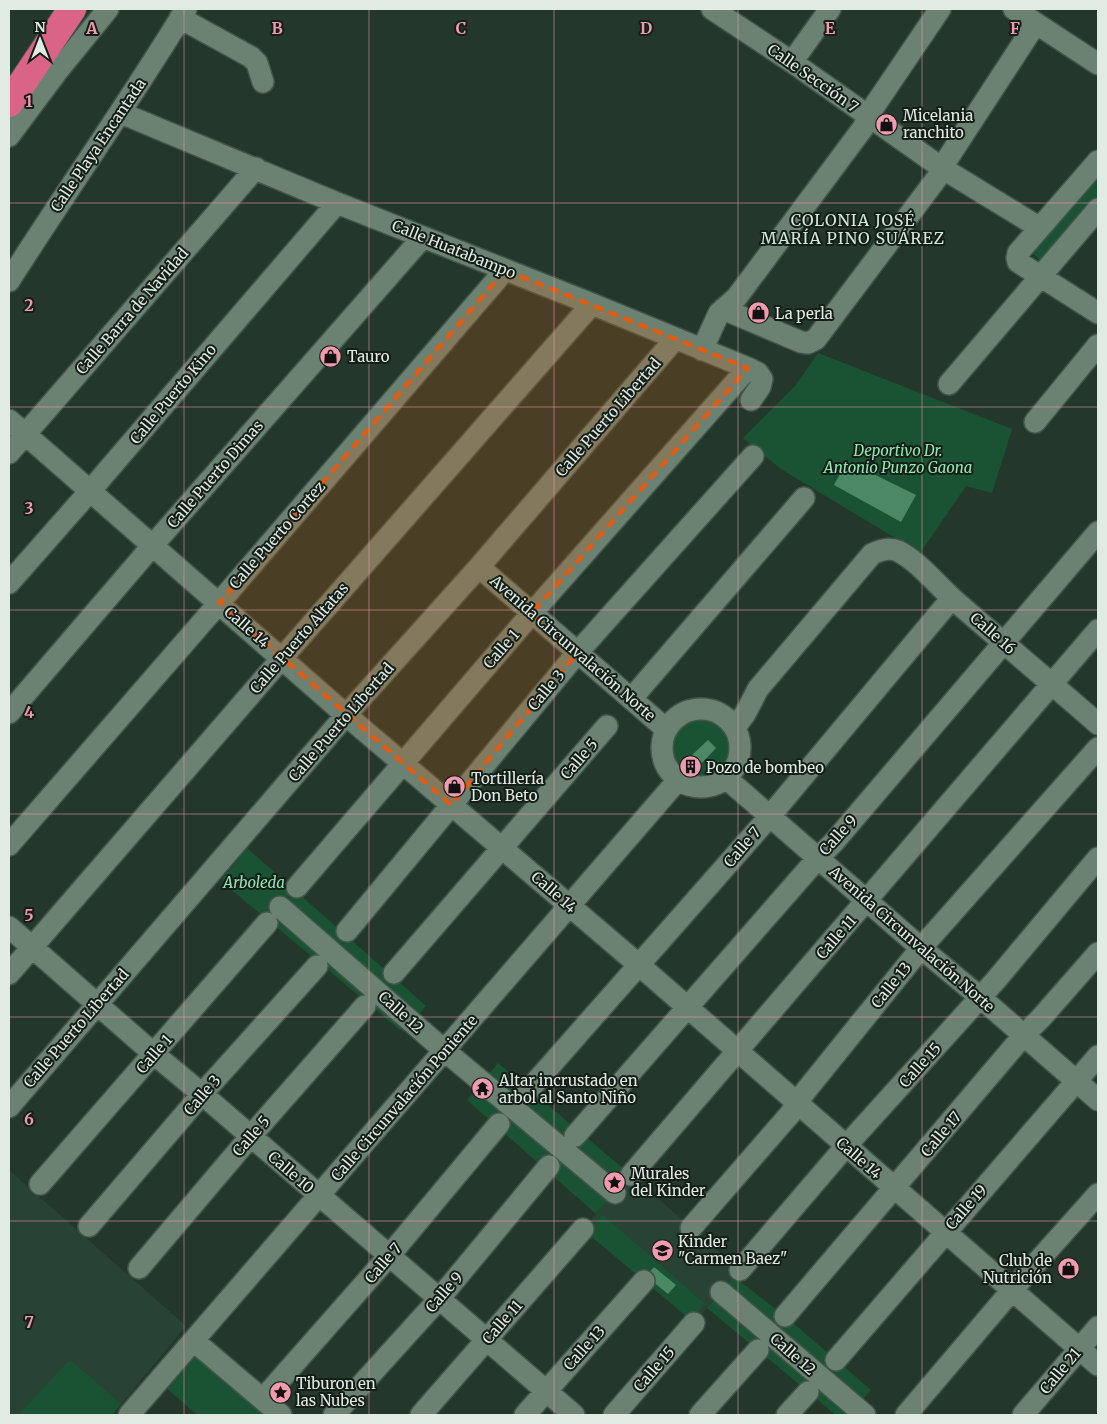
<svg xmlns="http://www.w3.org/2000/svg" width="1107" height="1424" font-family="Merriweather,serif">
<rect width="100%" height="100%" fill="#23382b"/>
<!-- built -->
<path fill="#284333" d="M9,1170l177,156 -74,89h-103z
M631,1175l109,95 -46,53 -111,-94z"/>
<!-- green -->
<path fill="#1a5334" d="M1098,175v21l-56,66 -10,-10z
M818,353l194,76 -20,64 -26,-7 -46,67 -139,-84 -38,-31 53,-53z
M662 748a39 39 0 1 1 78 0a39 39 0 1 1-78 0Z
M247,848l179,158 -12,14 -14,10 -172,-143 -6,-8z
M498,1063l133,112 -35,39 -129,-114z
M603,1215l102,89 -14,16 -104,-87z
M734,1277l51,39 86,74 -22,25h-13l-129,-107z
M200,1342l84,73h-87l-34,-30z
M70,1360l51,44 -9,11h-94z"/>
<!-- water -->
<path fill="#4b8964" d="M847,461l69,34 -15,27 -67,-37z
M708,740l8,8 -14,15 -10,-8z
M654,1267l22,18 -8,9 -22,-18z"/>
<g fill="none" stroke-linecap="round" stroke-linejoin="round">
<defs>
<path id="minor" d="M712,9l80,53 150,106 98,60
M1014,9l84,55
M180,18l71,39 6,6 6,19
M792,62l38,-53
M121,113l216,90 255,101 156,64 10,5 4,6 -2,8 -9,13
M9,136l47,-63 52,-64
M1098,161l-80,92 -1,5 1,4 80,51
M9,281c58,-91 121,-180 177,-272
M723,309l78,33 7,1 8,-4 121,-161 11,-20 88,-135
M702,350l17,-37 18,-16 126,-169 10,-20 67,-99
M949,384l149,-175
M9,420l337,295 293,250 459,400
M1035,422l63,-77
M9,453l247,-285
M479,567l187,162
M9,583l81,-92 247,-288
M632,698l172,-200
M662 748a39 39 0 1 1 78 0a39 39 0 1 1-78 0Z
M9,713l144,-168 270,-308
M735,727l10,-13 13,-25 114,-135c8,-4 17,-7 26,-3 20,10 38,33 55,48 48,42 97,83 145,125
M726,778l195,170 60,50 117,102
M9,845l210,-242 286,-333
M297,887l235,-274 216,-245
M280,907l165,144 170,142
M9,927l145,127 48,40 372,321
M347,931l231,-279 175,-196
M394,973l213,-247
M9,974l273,-316 310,-354
M527,1092l243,-276 182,-218
M9,1107l337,-392 133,-148 196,-228
M575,1136l243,-278 16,-16 264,-310
M631,1175l467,-545
M40,1184l227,-261
M89,1226l113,-132 115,-128
M691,1228l100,-115 5,-10 125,-155 177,-200
M139,1268l111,-131 115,-131
M740,1270l106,-124 150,-166 102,-122
M721,1292l144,123
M785,1316l238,-280 18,-18 57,-65
M194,1341l87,74
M836,1360l262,-304
M263,1399l126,-143 110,-132
M129,1415l549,-635
M334,1415l105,-116 110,-133
M421,1415l162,-186
M525,1415l119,-134
M614,1415l80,-92
M700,1415l58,-65
M787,1415l21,-23
M906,1415l107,-126 85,-95
M1023,1415l75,-88"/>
<path id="highway" d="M9,103l63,-94"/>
</defs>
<!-- minor casing -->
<use href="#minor" stroke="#425449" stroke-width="24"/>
<!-- highway casing -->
<use href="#highway" stroke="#425449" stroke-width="30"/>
<!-- minor -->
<use href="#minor" stroke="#6b8273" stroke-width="21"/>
<!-- highway -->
<use href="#highway" stroke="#d96485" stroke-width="28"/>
</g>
<!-- marked area -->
<path fill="#e8590c" fill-opacity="0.2" stroke="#e8590c" stroke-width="4" stroke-dasharray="10 6" stroke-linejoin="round" d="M505,270l243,98 -216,245 46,39 -127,153 -232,-202z"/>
<!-- grid -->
<path fill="none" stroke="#f29aae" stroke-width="1" stroke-opacity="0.55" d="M184,9v1406M369,9v1406M554,9v1406M738,9v1406M922,9v1406M9,203h1089M9,407h1089M9,610h1089M9,814h1089M9,1017h1089M9,1221h1089"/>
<!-- icons -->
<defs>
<symbol id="shop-disc" viewBox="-11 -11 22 22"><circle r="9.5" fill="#f29aae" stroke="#141d17"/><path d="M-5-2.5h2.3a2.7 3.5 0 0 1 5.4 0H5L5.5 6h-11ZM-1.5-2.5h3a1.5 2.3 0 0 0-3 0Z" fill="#111"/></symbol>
<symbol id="building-disc" viewBox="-11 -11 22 22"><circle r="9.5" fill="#f29aae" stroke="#141d17"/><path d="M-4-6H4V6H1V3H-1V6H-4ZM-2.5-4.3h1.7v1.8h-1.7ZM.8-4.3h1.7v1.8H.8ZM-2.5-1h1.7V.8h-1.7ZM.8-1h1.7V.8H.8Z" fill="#111"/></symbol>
<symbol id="temple-disc" viewBox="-11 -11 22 22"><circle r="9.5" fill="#f29aae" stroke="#141d17"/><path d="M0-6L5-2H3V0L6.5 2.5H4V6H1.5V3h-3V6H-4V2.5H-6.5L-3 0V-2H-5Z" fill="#111"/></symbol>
<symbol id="sight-disc" viewBox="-11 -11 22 22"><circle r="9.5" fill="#f29aae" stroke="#141d17"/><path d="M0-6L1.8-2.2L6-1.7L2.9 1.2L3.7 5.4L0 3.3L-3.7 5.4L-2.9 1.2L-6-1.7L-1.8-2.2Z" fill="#111"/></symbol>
<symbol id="school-disc" viewBox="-11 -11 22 22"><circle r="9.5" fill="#f29aae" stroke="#141d17"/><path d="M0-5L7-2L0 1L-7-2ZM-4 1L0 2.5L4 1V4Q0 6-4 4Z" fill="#111"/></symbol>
</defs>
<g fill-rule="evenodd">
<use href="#shop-disc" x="874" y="112" width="25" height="25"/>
<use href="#shop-disc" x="746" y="300" width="25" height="25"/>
<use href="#shop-disc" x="318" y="344" width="25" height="25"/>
<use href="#building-disc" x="678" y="754" width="25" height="25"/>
<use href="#shop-disc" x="442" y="774" width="25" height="25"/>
<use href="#temple-disc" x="470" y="1076" width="25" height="25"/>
<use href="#sight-disc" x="602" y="1170" width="25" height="25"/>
<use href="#school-disc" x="650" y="1238" width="25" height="25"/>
<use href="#shop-disc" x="1056" y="1256" width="25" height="25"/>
<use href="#sight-disc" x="268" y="1380" width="25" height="25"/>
</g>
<g text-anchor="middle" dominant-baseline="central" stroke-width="4" stroke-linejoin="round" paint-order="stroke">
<!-- street labels -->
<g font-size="15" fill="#dfebe3" stroke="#141d17">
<text transform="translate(813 78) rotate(35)">Calle Sección 7</text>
<text transform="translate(98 145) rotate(-56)">Calle Playa Encantada</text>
<text transform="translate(454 249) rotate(22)">Calle Huatabampo</text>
<text transform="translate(132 311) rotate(-49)">Calle Barra de Navidad</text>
<text transform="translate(173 394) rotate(-50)">Calle Puerto Kino</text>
<text transform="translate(608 417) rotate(-49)">Calle Puerto Libertad</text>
<text transform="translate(215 474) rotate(-49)">Calle Puerto Dimas</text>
<text transform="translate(277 535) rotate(-49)">Calle Puerto Cortez</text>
<text transform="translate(247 627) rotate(41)">Calle 14</text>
<text transform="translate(993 633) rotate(41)">Calle 16</text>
<text transform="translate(299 638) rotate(-49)">Calle Puerto Altatas</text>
<text transform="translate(573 648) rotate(41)">Avenida Circunvalación Norte</text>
<text transform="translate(501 649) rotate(-49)">Calle 1</text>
<text transform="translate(546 690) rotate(-50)">Calle 3</text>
<text transform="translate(341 722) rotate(-49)">Calle Puerto Libertad</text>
<text transform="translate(579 759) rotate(-49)">Calle 5</text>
<text transform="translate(838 835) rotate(-48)">Calle 9</text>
<text transform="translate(742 847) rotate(-49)">Calle 7</text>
<text transform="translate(554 892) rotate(41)">Calle 14</text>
<text transform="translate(836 937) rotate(-49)">Calle 11</text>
<text transform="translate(912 939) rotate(41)">Avenida Circunvalación Norte</text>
<text transform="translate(891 985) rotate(-51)">Calle 13</text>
<text transform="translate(401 1012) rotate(42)">Calle 12</text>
<text transform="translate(76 1028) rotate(-49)">Calle Puerto Libertad</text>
<text transform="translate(154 1054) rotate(-49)">Calle 1</text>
<text transform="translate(920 1065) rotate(-48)">Calle 15</text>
<text transform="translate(202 1095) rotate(-49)">Calle 3</text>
<text transform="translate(404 1098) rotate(-49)">Calle Circunvalación Poniente</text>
<text transform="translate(941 1134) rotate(-50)">Calle 17</text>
<text transform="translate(251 1136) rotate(-49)">Calle 5</text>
<text transform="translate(859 1158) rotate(41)">Calle 14</text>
<text transform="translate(291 1172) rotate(41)">Calle 10</text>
<text transform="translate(966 1207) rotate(-49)">Calle 19</text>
<text transform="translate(383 1263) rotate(-49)">Calle 7</text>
<text transform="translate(444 1292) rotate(-49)">Calle 9</text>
<text transform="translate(502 1322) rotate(-49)">Calle 11</text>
<text transform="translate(584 1348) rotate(-48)">Calle 13</text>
<text transform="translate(793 1354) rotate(41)">Calle 12</text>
<text transform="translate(654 1369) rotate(-49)">Calle 15</text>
<text transform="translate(1060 1371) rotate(-50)">Calle 21</text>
</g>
<!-- poi labels -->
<g font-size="15" fill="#dfebe3" stroke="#141d17" text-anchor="start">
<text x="903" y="115">Micelania<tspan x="903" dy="17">ranchito</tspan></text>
<text x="775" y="313">La perla</text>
<text x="347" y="356">Tauro</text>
<text x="706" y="767">Pozo de bombeo</text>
<text x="471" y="778">Tortillería<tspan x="471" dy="17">Don Beto</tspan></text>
<text x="499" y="1080">Altar incrustado en<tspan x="499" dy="17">arbol al Santo Niño</tspan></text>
<text x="631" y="1173">Murales<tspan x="631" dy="17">del Kinder</tspan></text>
<text x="678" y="1241">Kinder<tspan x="678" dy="17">"Carmen Baez"</tspan></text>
<text x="1052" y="1260" text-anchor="end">Club de<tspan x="1052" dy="17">Nutrición</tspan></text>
<text x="296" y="1383">Tiburon en<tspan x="296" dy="17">las Nubes</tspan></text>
</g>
<!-- park labels -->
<g font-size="15" font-style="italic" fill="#8fe9b2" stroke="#141d17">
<text x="898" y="450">Deportivo Dr.<tspan x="898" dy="17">Antonio Punzo Gaona</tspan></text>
<text x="254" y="882">Arboleda</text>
</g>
<!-- neighbourhood labels -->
<g font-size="16" letter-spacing="1" fill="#cfe8d7" stroke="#141d17">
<text x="853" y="220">COLONIA JOSÉ<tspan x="853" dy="18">MARÍA PINO SUÁREZ</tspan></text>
</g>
</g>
<g font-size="16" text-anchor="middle" font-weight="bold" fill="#f29aae" stroke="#141d17" stroke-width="4" stroke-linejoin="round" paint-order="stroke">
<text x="92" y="34">A</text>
<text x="277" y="34">B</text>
<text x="461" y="34">C</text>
<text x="646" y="34">D</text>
<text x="830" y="34">E</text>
<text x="1015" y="34">F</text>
<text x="29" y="107">1</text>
<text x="29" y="311">2</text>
<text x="29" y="514">3</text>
<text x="29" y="718">4</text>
<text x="29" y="921">5</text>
<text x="29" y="1125">6</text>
<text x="29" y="1328">7</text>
</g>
<!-- border -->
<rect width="1107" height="1424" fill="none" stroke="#dfebe3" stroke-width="20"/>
<!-- north arrow -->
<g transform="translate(40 40)" stroke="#141d17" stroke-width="4" paint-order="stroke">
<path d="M0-4L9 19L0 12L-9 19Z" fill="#dfebe3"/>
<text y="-8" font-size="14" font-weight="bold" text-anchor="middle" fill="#dfebe3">N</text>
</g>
</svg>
